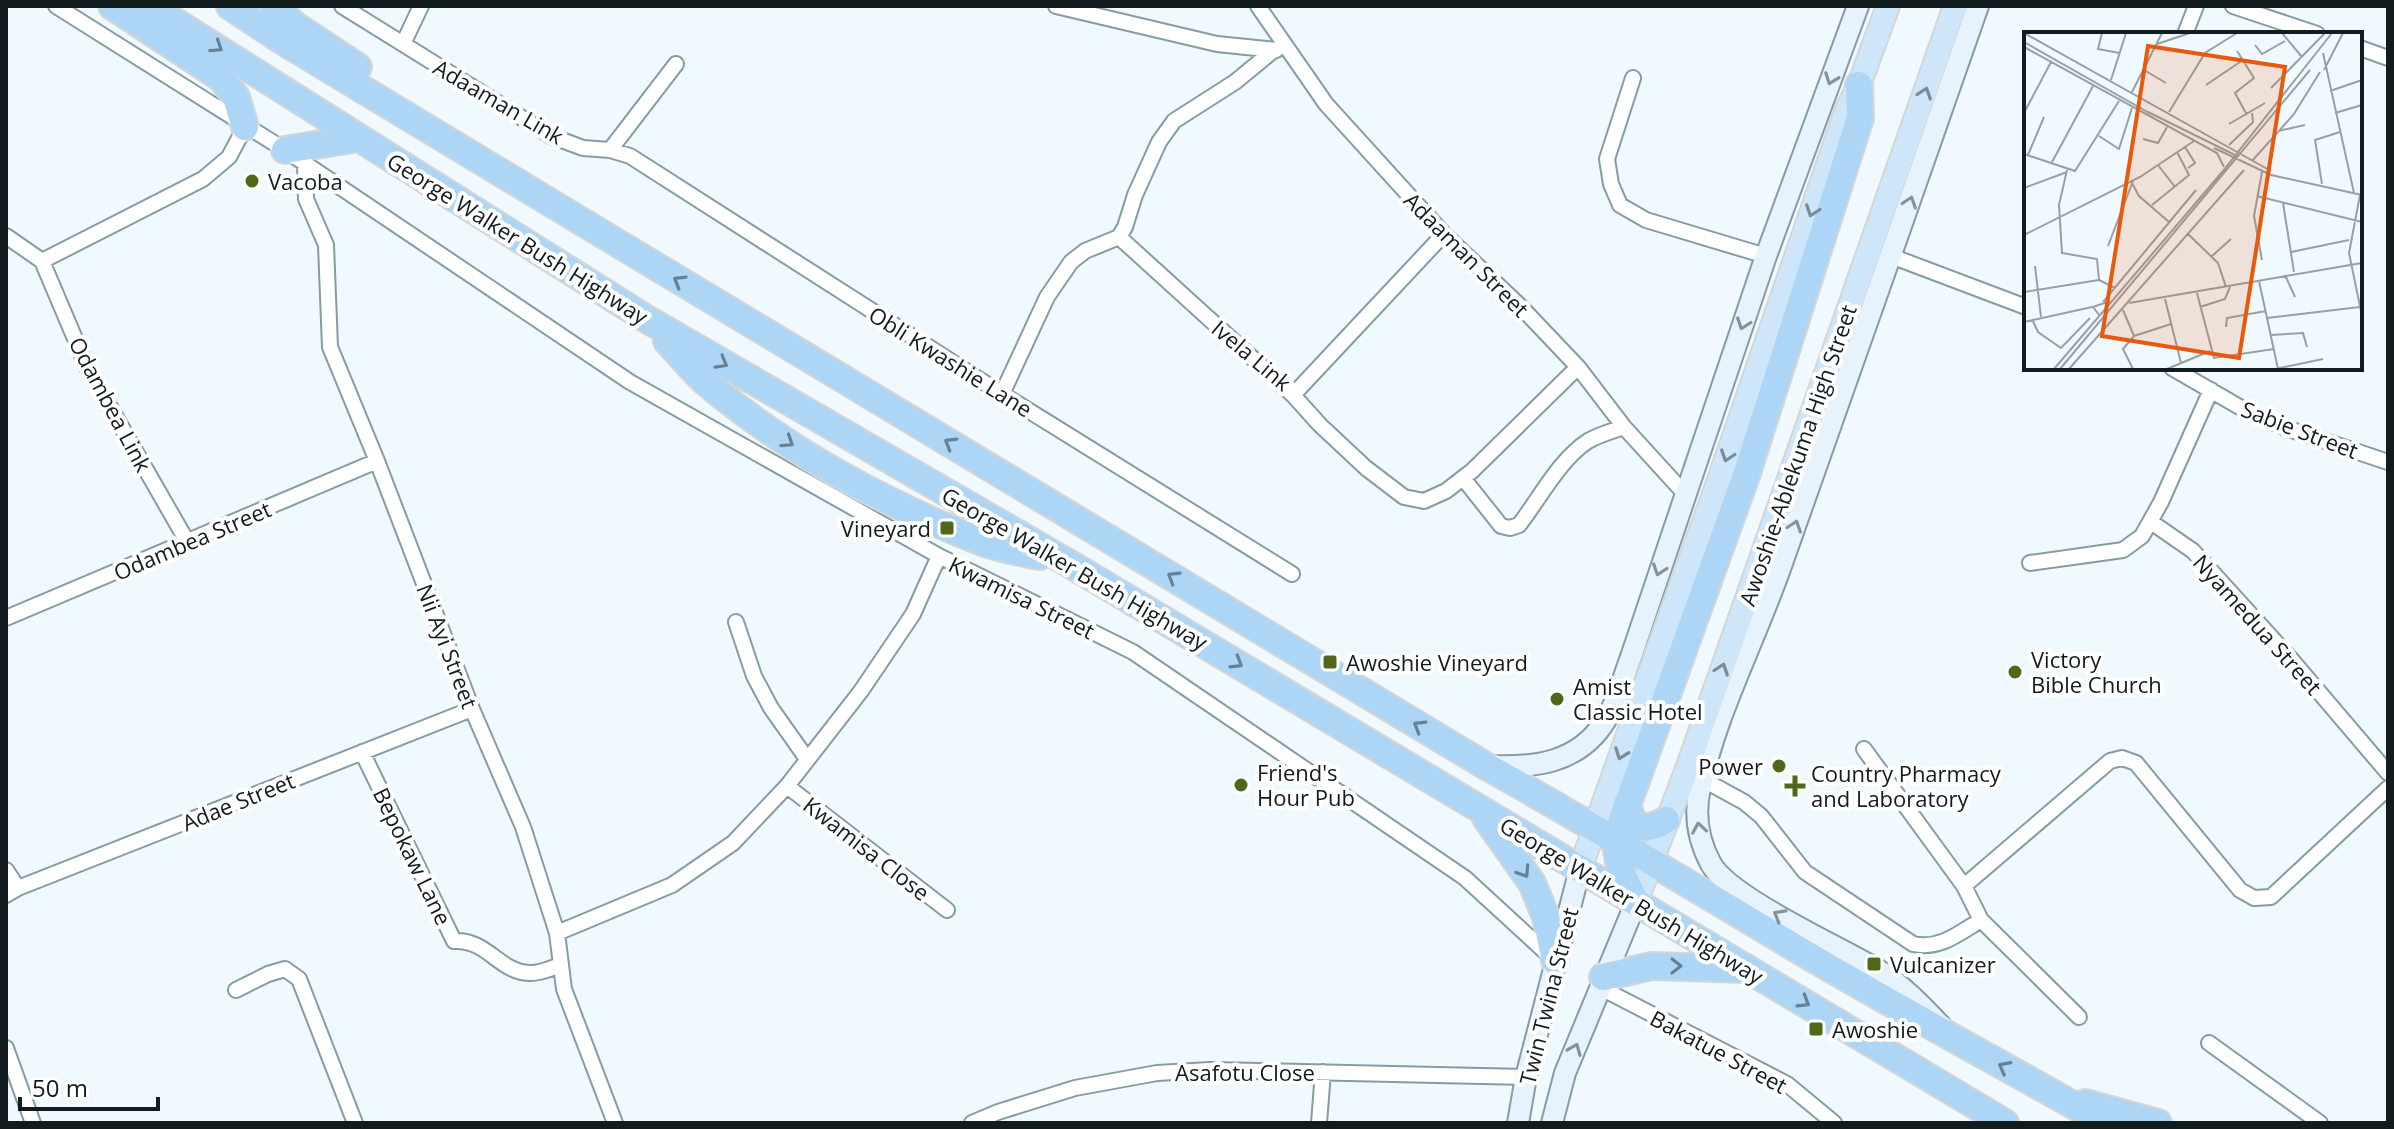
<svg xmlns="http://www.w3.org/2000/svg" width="2394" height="1129" font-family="'Open Sans',sans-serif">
<rect width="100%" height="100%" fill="#f0f9fd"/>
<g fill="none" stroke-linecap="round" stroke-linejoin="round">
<defs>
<path id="street" d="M56,6l229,144 345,232 309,174 194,96 332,226 86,79
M342,6l209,130 32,12 27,2 20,6 372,238 290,180
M1056,6l161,38 59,6
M1258,6l68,98 118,130 76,72 58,61 46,60 61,67
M2233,6l84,28
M2185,34l11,-28
M403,44l18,-38
M2360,48l28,10
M1633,78l-26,81 4,25 9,21 26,15 120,36
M610,150l66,-86
M305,165l1,34 20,46 4,102 47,114 95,248 51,118 34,106 7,56 51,134
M6,236l36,25
M1119,237l174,158 27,30 46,43 38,29 20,4 22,-10 26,-20 106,-104
M1891,256l135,51
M42,261l45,106 101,176
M42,261l161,-82 26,-22 16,-30
M2172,368l71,41 43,19 102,34
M1002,394l45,-97 24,-35 14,-11 34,-14 6,-10 10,-32 24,-53 15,-21 61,-39 39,-32
M1293,395l151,-161
M1463,478l38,48 9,2 9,-3c21,-27 40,-65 69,-84 10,-6 24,-10 36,-14
M2151,522l42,29 98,108 97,114
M2030,563l93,-13 19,-14 19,-34 50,-112
M6,618l371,-157
M736,622l18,54 17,32 36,51
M1864,749l100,137 17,34 98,97
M362,752l92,189c33,-2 45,31 75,32 11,1 22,-5 32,-8
M1702,779l42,23 17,14 44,56 108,72c27,6 46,-11 68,-24
M787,786l160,124
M6,870l12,18
M1964,886l146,-125 12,-3 14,5 104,127 14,8 17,-1 117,-109
M6,895l12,-7 454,-179
M557,933l115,-48 61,-42 54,-57 74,-95 52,-77 26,-58
M1599,987l188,97 47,39
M236,990l32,-16 17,-5 14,10 56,144
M2209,1043l111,80
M6,1048l27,75
M972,1123l26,-11 77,-24 82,-15 53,-3 316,7
M1319,1123l4,-51"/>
<path id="secondary" d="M1488,766c45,2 90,-2 117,-45 12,-18 18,-43 26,-64l135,-401 92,-250
M1941,1026c-19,-20 -39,-41 -63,-56 -38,-23 -148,-72 -167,-106 -13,-24 -17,-50 -11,-76 17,-77 55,-148 81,-222 66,-187 132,-373 197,-560
M1518,1123l8,-46 54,-208
M1552,1123l13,-50 71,-171"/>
<path id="primary" d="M1580,869l141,-395 126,-365 12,-24 29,-79
M1636,902l51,-133 268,-763"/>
<path id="highway" d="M112,6l109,72 15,19 9,30
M150,6l495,312 425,246 935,559
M230,6l56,37 260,157 940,566c101,56 199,116 298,175 105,63 214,121 321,182
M274,6l22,20 62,41
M285,150l73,-12
M667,341c14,15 27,31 42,44 79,66 176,119 271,156 19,8 40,11 60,15
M1627,804c6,25 18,29 39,16
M1486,818l46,65 14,34 9,44
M1636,902l-15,-30 -6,-33 131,-363 114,-358 -1,-33
M1603,977l49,-11 94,3
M2085,1103l73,20"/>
</defs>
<!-- street casing -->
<use href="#street" stroke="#869ca5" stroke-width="18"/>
<!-- secondary casing -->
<use href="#secondary" stroke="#869ca5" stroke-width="24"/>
<!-- primary casing -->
<use href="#primary" stroke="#d4d6d6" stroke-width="26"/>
<!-- highway casing -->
<use href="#highway" stroke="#d4d6d6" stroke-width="30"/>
<!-- street -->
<use href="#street" stroke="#fff" stroke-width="14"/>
<!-- secondary -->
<use href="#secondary" stroke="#e6f2fc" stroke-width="20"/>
<!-- primary -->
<use href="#primary" stroke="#cee6f9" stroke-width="22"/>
<!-- highway -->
<use href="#highway" stroke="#add5f5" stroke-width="26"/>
</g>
<!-- one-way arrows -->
<defs><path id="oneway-chevron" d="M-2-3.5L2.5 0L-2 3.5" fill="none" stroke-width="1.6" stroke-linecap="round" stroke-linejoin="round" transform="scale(2)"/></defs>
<g stroke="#678194">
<use href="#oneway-chevron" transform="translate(217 47) rotate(33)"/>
<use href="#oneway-chevron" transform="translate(679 281) rotate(-149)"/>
<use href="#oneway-chevron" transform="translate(722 363) rotate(30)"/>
<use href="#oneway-chevron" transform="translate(788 442) rotate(33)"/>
<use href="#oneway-chevron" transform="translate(950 443) rotate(-149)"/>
<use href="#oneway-chevron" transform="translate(1173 577) rotate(-149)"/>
<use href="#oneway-chevron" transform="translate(1237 663) rotate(31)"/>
<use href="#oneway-chevron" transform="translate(1419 726) rotate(-149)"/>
<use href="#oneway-chevron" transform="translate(1524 872) rotate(57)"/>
<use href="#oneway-chevron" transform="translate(1676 966) rotate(1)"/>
<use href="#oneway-chevron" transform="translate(1804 1002) rotate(31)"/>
<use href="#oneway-chevron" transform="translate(2004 1067) rotate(-152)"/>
</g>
<g stroke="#879198">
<use href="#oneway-chevron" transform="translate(1831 79) rotate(110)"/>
<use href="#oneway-chevron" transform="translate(1910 202) rotate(-71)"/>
<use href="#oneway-chevron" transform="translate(1743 324) rotate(109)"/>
<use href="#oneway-chevron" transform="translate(1795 526) rotate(-71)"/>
<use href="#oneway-chevron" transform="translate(1659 570) rotate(109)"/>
<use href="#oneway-chevron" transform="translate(1699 828) rotate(-99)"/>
<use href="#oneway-chevron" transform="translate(1779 915) rotate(-150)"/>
<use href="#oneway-chevron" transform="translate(1575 1049) rotate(-68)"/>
</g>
<g stroke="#798b96">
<use href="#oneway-chevron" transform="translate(1925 93) rotate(-71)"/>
<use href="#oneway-chevron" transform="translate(1812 211) rotate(109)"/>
<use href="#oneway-chevron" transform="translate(1727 456) rotate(109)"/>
<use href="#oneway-chevron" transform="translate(1722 669) rotate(-71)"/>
<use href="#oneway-chevron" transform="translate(1621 754) rotate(110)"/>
</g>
<!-- markers -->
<g fill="#4f6718" stroke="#fff" stroke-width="3">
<circle cx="252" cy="181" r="8"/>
<rect x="939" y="520" width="16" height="16" rx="4"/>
<rect x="1322" y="654" width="16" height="16" rx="4"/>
<circle cx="2015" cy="672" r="8"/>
<circle cx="1557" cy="699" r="8"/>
<circle cx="1779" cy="766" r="8"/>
<circle cx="1241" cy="785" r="8"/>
<path d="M1791 774h8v8h8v8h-8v8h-8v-8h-8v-8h8z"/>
<rect x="1866" y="956" width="16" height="16" rx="4"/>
<rect x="1808" y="1021" width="16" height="16" rx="4"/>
</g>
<g text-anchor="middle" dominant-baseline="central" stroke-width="8" stroke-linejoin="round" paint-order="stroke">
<!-- street labels -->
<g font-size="22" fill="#121b1e" stroke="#fff">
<text transform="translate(499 101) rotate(30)">Adaaman Link</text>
<text transform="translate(518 238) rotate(32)">George Walker Bush Highway</text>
<text transform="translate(1467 254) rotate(45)">Adaaman Street</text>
<text transform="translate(1252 355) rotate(40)">Ivela Link</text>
<text transform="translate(951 361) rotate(32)">Obli Kwashie Lane</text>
<text transform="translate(111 404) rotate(62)">Odambea Link</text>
<text transform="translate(2300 429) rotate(21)">Sabie Street</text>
<text transform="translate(1797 455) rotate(-71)">Awoshie-Ablekuma High Street</text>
<text transform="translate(192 540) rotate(-23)">Odambea Street</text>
<text transform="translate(1075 568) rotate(30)">George Walker Bush Highway</text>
<text transform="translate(1022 597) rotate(26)">Kwamisa Street</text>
<text transform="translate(2258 624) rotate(48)">Nyamedua Street</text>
<text transform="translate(448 646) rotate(69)">Nii Ayi Street</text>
<text transform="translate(238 801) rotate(-22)">Adae Street</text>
<text transform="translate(867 848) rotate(38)">Kwamisa Close</text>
<text transform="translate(413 856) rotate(64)">Bepokaw Lane</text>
<text transform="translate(1632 900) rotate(31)">George Walker Bush Highway</text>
<text transform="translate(1548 996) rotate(-76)">Twin Twina Street</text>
<text transform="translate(1719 1051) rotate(28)">Bakatue Street</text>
<text x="1245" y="1072">Asafotu Close</text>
</g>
<!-- poi labels -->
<g font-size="22" fill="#121b1e" stroke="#fff" text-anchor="start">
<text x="268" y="181">Vacoba</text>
<text x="931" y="528" text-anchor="end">Vineyard</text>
<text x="2031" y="659">Victory<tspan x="2031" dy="25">Bible Church</tspan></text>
<text x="1346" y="662">Awoshie Vineyard</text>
<text x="1573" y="686">Amist<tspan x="1573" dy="25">Classic Hotel</tspan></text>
<text x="1763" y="766" text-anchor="end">Power</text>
<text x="1257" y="772">Friend's<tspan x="1257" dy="25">Hour Pub</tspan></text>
<text x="1811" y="773">Country Pharmacy<tspan x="1811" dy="25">and Laboratory</tspan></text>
<text x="1890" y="964">Vulcanizer</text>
<text x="1832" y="1029">Awoshie</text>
</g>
</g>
<!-- overview -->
<g transform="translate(2024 32)">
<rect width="338" height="338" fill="#f0f9fd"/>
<path fill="none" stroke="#97a0a4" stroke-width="2" d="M0,1l247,138M78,1l-4,16 21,4M258,1l20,24M0,10l127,72M133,12l33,-11M231,13l7,9 23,-13M0,15l193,106 7,14M213,19l17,27 -19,15 12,22M299,21l31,140M120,38l22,13M300,38l19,-37M87,48l15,-47M182,53l37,-25M247,56l54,-55M306,59l32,-11M108,60l30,-59M124,80l89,44M145,80l36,-59 32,-20M0,81l27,-51M311,81l27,-8M205,92l36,-21M254,99l27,-6M75,104l20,13 13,-41M119,107l15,4 9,-16M205,113l24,-23 -1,-9M161,115l10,16 -7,5M190,116l57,27 91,20M0,122l51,17 44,-70M4,123l16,-38M228,129l42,-47 26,-42M27,132l42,-78M134,133l17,22M43,138l-8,35 3,48 35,6 2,21 16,8M238,140l-8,44 8,44M108,151l7,13 30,26M298,152l-7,-44 25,-8M0,156l43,-16M336,163l-11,58 13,63M233,164l105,26M259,171l11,69M128,173l37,-30 -12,-23M163,201l31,30 8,24M0,203l116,-58 54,-36M84,214l25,-65M267,220l58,-12M188,224l19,-17M11,234l6,51M261,243l10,22M235,249l19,88M0,260l75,-12M173,261l17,65 60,-9M141,267l16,64M79,270l93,-112M105,271l233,-40M176,275l25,-8 5,-12M99,278l11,26M76,284l-7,-9 17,-6M243,286l93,-11M8,287l6,13 23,16 29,-30M0,290l68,-15M202,295l1,-9 39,-7M247,303l32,-2 4,14M110,304l37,-12M30,337l169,-198 109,-138M36,337l250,-299M45,337l175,-199M109,337l-10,-20 11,-13M143,337l43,-18M251,337l48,-10"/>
<path fill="#e8590c" fill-opacity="0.15" stroke="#e8590c" stroke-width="4" d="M124,14l137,21 -46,291 -137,-22z"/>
<rect width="338" height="338" fill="none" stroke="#121b1e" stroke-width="4"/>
</g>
<!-- border -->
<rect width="2394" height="1129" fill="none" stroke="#121b1e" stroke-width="16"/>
<!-- scale -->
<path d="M20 1097v12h138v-12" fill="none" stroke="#121b1e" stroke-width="4"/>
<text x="32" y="1097" font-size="24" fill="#121b1e" stroke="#ffffff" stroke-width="6" paint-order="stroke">50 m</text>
</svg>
